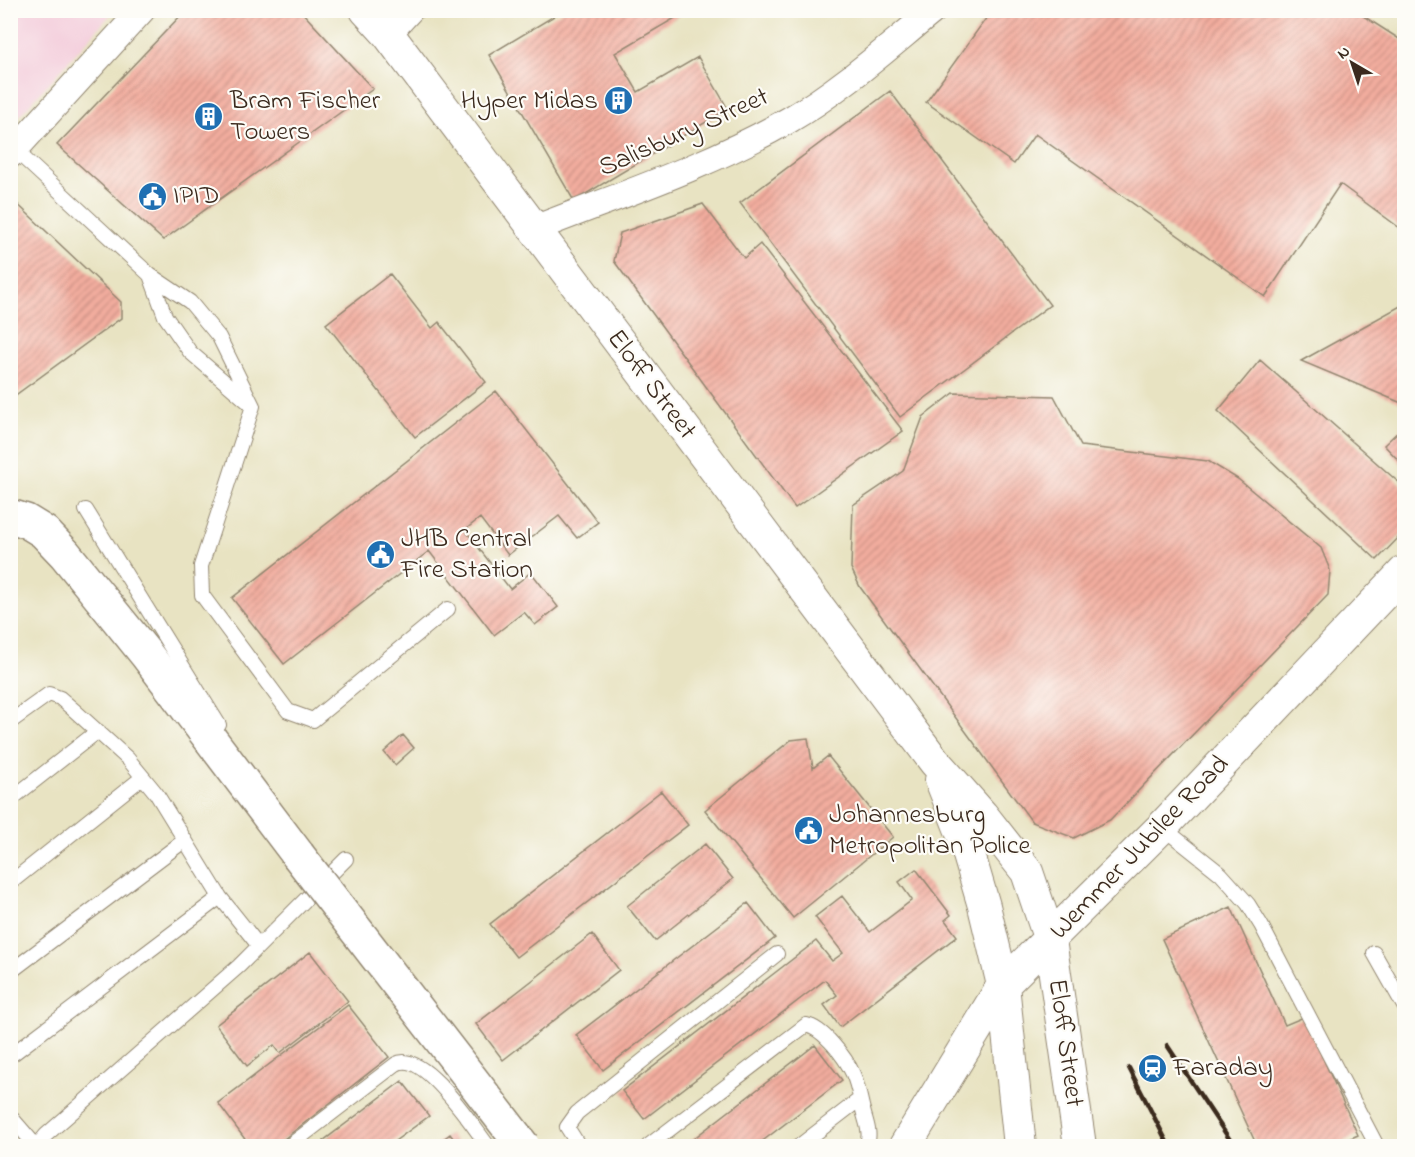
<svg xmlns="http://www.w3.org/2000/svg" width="1415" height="1157" font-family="'Indie Flower',sans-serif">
<defs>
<pattern id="building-hatch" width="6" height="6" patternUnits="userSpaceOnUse" patternTransform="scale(1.5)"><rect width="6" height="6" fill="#f3ad9f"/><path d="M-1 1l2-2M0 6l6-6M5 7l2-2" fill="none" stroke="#c68d81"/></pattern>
</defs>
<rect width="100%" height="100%" fill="#fdfcf7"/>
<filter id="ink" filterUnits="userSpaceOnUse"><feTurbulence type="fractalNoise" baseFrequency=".0167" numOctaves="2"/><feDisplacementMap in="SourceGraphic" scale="12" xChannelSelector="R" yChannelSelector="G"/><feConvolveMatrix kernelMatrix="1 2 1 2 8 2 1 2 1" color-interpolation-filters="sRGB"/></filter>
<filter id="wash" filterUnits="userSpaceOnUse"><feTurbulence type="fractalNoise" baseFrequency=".008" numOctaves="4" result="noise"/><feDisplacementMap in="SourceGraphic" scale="24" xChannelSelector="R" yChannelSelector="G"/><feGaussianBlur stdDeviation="1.35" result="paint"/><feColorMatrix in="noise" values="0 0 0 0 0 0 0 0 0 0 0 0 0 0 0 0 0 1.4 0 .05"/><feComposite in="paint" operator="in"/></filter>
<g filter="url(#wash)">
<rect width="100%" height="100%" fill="#e8e3c2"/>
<!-- built -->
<path fill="#f4cfdd" d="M11,10l103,1 -102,113 -2,-2z"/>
<g id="blocks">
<!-- building -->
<path fill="url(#building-hatch)" d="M186,10h114l73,79 -210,151 -106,-95z
M564,10h116l2,4 -67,39 23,39 60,-35 30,52 -154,92 -85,-146z
M992,10h17l11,8 6,-8h328l50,32v189l-64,-47 -75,113 -230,-163 -21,30 -88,-62z
M890,91l160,214 -150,112 -160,-214z
M10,197l111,105v16l-111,81z
M703,204l41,54 16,-14 143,187 -108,77 -181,-247 6,-28z
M390,274l42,54 7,-6 47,60 -71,55 -89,-113z
M1404,304v100l-103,-43z
M1260,360l144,127v45l-27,28 -159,-149z
M496,391l102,131 -21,16 -18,-22 -51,39 -28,-37 -15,12 45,59 21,-17 27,35 -23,18 -11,-13 -30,23 -65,-84 -145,113 -52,-66z
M954,393l100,3 27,50 127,15 30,18 83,69 9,22 -2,25 -218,225 -36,18 -42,-16 -172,-235 -9,-19 2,-63 50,-34 20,-54z
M1404,426v40l-20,-21z
M403,735l11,13 -19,17 -11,-13z
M808,738l5,30 15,-12 65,81 -100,81 -88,-108 86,-70z
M661,791l27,34 -172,132 -26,-33z
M705,844l28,35 -78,62 -28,-35z
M916,869l35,46 -6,5 12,16 -117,91 -16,-22 13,-10 -12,-15 -181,139 -22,-28 194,-150 16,20 11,-8 -28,-36 27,-21 28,36 42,-32 -13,-18z
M748,903l27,35 -172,132 -27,-35z
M1231,907l54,118 19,-8 54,118 -25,11h-76l-95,-207z
M592,934l27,36 -116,90 -27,-36z
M310,952l38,49 -68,52 -6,-8 -27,21 -31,-41z
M348,1005l41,52 -114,89h-25l-32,-43z
M815,1045l27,35 -86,66h-72z
M402,1081l27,35 -41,30h-61l-4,-5z
M450,1134l9,12h-25z"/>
</g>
</g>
<g filter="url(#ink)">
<use href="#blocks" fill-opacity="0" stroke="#928670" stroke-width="1.5"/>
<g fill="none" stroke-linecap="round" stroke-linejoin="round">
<defs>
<path id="service" d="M15,150l135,125 40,27 29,35 34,69 -52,160 1,29 86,116 25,9 135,-111
M150,275l15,41 25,36 57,49
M86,510l133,215
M10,722l39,-28 11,4 15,13 53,48 28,34 64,104 39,49
M10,800l88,-69
M1162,827l59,47 27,30 13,21 116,221
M10,883l133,-106
M1374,953l30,53
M10,972l175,-132
M10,1056l210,-159
M10,1116l26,30
M37,1146l9,-11 193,-169 107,-107
M289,1146l107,-82c27,-16 78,64 92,82
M579,1146l-12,-19 10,-14 200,-159
M648,1146l158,-121c17,3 40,33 47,49 5,11 7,25 10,36 3,13 9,24 3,36
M799,1146l61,-47"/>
<path id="minor" d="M388,34l22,-24
M10,155l132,-145
M534,229c86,-34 175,-63 255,-109 52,-30 98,-72 145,-110"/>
<path id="tertiary" d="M366,10l22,24 547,728 47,53 45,57 23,68 30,206
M941,780l23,58 20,68 19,79 17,161
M905,1146l98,-161 159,-158 242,-255"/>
<path id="motorway" d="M10,516l16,5 18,11 21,22 81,100 152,201"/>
</defs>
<!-- service casing -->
<use href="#service" stroke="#928670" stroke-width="16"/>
<!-- minor casing -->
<use href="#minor" stroke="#928670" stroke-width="28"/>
<!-- tertiary casing -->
<use href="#tertiary" stroke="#928670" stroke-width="34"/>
<!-- motorway casing -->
<use href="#motorway" stroke="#928670" stroke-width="36"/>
<!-- service -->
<use href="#service" stroke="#fff" stroke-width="14"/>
<!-- minor -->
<use href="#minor" stroke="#fff" stroke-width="26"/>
<!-- tertiary -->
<use href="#tertiary" stroke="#fff" stroke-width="32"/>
<!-- motorway -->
<use href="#motorway" stroke="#fff" stroke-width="33"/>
<!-- rail -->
<path stroke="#3b2a1e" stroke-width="4.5" d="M1167,1045l67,101
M1129,1068l40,78"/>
<defs>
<path id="motorway-bridge" d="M298,855l225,291"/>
</defs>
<!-- motorway-bridge casing -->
<use href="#motorway-bridge" stroke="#928670" stroke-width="36" stroke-linecap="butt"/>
<!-- motorway-bridge -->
<use href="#motorway-bridge" stroke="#fff" stroke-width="33"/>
</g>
</g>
<!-- icons -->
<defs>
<symbol id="building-disc" viewBox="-11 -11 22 22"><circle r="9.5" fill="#1f6fb2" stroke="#fdfcf7"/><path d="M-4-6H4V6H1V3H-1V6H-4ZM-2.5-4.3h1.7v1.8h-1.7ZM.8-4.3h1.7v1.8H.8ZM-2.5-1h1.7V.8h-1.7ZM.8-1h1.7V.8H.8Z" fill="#fff"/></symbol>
<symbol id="civic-disc" viewBox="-11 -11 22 22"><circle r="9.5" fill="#1f6fb2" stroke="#fdfcf7"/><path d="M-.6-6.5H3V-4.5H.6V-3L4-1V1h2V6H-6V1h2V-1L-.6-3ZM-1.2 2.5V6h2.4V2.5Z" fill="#fff"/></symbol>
<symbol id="station-disc" viewBox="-11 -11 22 22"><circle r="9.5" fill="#1f6fb2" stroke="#fdfcf7"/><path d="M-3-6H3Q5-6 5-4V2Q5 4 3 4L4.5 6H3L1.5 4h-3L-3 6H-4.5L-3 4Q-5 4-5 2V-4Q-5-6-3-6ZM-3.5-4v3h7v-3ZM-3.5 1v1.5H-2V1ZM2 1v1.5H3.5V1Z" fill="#fff"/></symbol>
</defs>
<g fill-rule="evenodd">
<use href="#building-disc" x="602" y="84" width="33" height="33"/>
<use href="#building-disc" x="192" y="100" width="33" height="33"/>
<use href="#civic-disc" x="136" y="180" width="33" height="33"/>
<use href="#civic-disc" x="364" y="538" width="33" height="33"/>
<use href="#civic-disc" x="792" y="814" width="33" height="33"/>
<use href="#station-disc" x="1136" y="1052" width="33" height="33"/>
</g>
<g text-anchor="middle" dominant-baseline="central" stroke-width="4.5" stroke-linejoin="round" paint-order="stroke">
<!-- poi labels -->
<g font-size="27" fill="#3b2a1e" stroke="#fdfcf7" text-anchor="start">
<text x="230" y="101">Bram Fischer<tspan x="230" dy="31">Towers</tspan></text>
<text x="598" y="101" text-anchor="end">Hyper Midas</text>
<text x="173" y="196">IPID</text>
<text x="401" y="539">JHB Central<tspan x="401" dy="31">Fire Station</tspan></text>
<text x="829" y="815">Johannesburg<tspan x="829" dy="31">Metropolitan Police</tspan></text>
<text x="1173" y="1068">Faraday</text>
</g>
<!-- street labels -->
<g font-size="27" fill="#3b2a1e" stroke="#fdfcf7">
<text transform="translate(684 133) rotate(-24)">Salisbury Street</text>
<text transform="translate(651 385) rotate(53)">Eloff Street</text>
<text transform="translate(1140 848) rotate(-46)">Wemmer Jubilee Road</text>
<text transform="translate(1065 1043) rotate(82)">Eloff Street</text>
</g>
</g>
<!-- margin -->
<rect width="1415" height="1157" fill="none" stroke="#fdfcf7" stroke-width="36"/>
<!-- north arrow -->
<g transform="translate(1352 63) rotate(321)" stroke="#fdfcf7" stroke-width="4.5" paint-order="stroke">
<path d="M0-4.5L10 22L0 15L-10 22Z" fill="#3b2a1e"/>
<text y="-9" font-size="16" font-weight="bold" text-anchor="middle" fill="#3b2a1e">N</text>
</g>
</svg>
